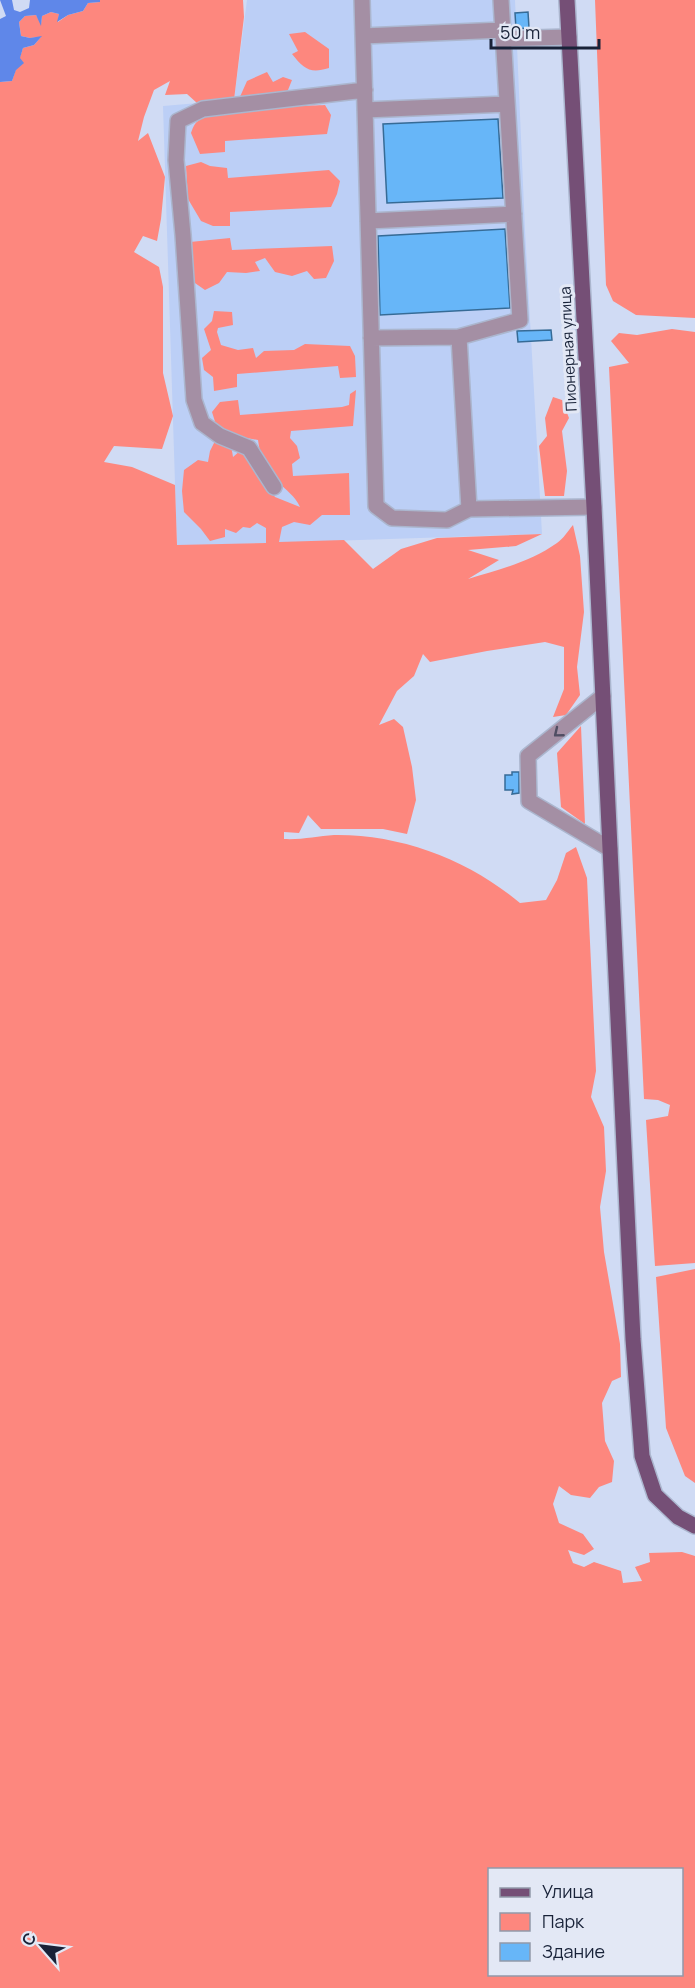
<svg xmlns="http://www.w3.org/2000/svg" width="695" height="1988" font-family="Manrope,sans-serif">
<rect width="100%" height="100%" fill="#d0dbf4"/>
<!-- built -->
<path fill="#bccff6" d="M247,0h268l10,230 17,304 -365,12 -14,-440 71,-6z"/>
<!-- green -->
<path fill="#fd877e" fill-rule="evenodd" d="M100,0h143l1,17 -10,83 -37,3 -10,-9 -22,1 5,-14 -16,9 -10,27 -6,24 10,-8 17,44 -4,42 -4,22 -14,-5 -9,16 25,15 4,20v86l10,43 -11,33 -48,-3 -10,16 28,5 43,18 2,60 89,-2v-15l-9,-5 -7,5 -7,-1 -7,6 -11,-4v8l-15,4 -9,-12 -17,-17 -2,-21 2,-21 14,-10 10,2 2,-11 6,-12 15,6 2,12 8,-7 34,47 25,10c-5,-11 -14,-17 -22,-25 -12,-11 -18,-26 -20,-42l-22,-4 -19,-8 -5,-16 8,-10 18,-2 2,15 102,-8 7,-2 1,-11 6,-4 -3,36 -62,5 -1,7 7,8 3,12 -8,6 1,12 56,-3 1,42h-28l-12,10 -16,-3 -12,5 -3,15 65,-2 29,29 28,-20 36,-11 105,-4 -26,12 -48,4 31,10 -31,19c30,-9 62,-17 89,-36 6,-4 11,-12 16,-18l7,31 4,56 -7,55 3,28 -14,20 -13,2 11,-28v-42l-19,-5 -58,9 -57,11 -7,-8 -9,22 -17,15 -18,34 15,-6 9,8 9,40 4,33 -9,34 -24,-5h-62l-13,-14 -9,18 -15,-1v7c17,1 34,-3 50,-4 67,-1 135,25 186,68l26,-3 11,-20 9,-27 10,-6 11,31 9,193 -5,26 13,30 2,44 -6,36 4,45 16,92 1,33 -9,4 -10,22 3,38 9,20 -2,21 -13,5 -9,11 -19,-3 -12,-9 -6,18 6,19 24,11 11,15 -10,6 -16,-5 5,13 11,4 10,-5 27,9 2,12 19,-2 -7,-14 15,-5 -1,-9 33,-1 13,4v432h-695v-1906l12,-1 11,-33 11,-3 7,-8 -11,1 -9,-2 -2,-14 6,-6 11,-1 5,9 1,-8 9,-4 8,2 -1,8 10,-7 15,-4 5,-8 12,-1zM490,1870h192v104h-192z
M595,0h100v318l-59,-3 -23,-14 -7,-16z
M305,32l24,17v19c-19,6 -25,1 -37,-14l6,-3 -9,-17z
M267,72l6,10 10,-5 9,3 -6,15 -47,4 8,-18z
M325,105l6,10 -4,19 -102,7v11l-25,2 -9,-21c1,-3 2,-6 4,-9 16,-19 103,-17 130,-19z
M201,162l9,4 17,2 1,10 101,-8 11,11 -3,13 -6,13 -101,5v14h-17l-12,-5 -13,-22 -2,-33z
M230,238l2,12 100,-4 2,15 -8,17 -12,1 -7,-8 -15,5 -17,-4 -10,-14 -10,4 5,9 -14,2 -19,-1 -8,11 -14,7 -13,-9 -2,-39z
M214,311l18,1 1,13 -15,3 -1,4 4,13 17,5 15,-2 3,10 8,-7 30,-1 11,-6 45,2 5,10 1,21 -16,1 -2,-12 -101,8v13l-23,4 -1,-14 -9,-7 -2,-12 9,-8 -7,-21 8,-8z
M672,329l23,3v931l-40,3 -9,-146 22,-4 2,-11 -12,-5 -14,-1 -35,-732 20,-4 -18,-22 8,-8 18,2z
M553,397l9,3 7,18 -7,13 5,40 -3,25h-19l-6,-50 8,-10 -2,-18z
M581,726l4,98 -24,-17 -4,-54z
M695,1269v214l-10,-7 -19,-48 -10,-151z"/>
<!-- water -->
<path fill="#5f87e9" d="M0,0h12l2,10 6,2 9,-4 1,-8h70v2l-12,1 -5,8 -15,4 -11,7 2,-8 -8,-2 -9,4 -1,10 -5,-11 -11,1 -6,6 2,14 9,2 12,-2 -8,9 -11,3 -3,10 4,5 -8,7 -4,11 -12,1v-63l6,-3z"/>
<!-- building -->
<path fill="#67b6f8" stroke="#366b96" stroke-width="1.5" d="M528,12l1,16 -13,1 -1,-16z
M498,119l5,79 -116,5 -4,-79z
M505,229l5,79 -130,7 -2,-79z
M551,330l1,10 -34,2 -1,-11z
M512,772h7v21l-7,1 1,-4h-8v-15h7z"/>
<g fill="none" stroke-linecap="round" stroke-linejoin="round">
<defs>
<path id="minor" d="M362,0l14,506 16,12 55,2 22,-11 125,-2
M363,36l140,-6
M503,39l66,-2
M365,110l142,-6
M368,221l146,-7
M459,337l10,172
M371,338l88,-1 61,-17 -19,-320
M274,487l-25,-39 -29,-12 -18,-13 -8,-23 -11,-165 -7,-75 2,-39 25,-12 162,-19
M603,696l-75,60 1,45 81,48"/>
<path id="major" d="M567,0l27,507 39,832 9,117 13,39 23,22 17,9"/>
</defs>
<!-- minor casing -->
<use href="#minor" stroke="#abb6ce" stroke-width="18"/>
<!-- major casing -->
<use href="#major" stroke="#abb6ce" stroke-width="18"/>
<!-- minor -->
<use href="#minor" stroke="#a48fa4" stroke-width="15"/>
<!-- major -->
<use href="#major" stroke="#754f76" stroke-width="15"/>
</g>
<!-- one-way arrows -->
<defs><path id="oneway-chevron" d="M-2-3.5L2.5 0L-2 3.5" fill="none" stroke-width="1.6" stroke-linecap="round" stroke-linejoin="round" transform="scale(1.5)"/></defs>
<use stroke="#504e63" href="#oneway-chevron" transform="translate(558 733) rotate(141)"/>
<g text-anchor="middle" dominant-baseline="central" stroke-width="6" stroke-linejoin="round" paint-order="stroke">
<!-- street labels -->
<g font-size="15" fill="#182238" stroke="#e3e8f5">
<text transform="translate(568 349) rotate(-93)">Пионерная улица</text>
</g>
</g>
<!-- legend -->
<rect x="488" y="1868" width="195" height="108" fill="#e3e8f5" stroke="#9299a9" stroke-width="1.5"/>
<rect x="500" y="1888" width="30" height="9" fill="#754f76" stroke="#9299a9" stroke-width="1.5"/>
<text x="542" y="1898" font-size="18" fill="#182238">Улица</text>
<rect x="500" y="1913" width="30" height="18" fill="#fd877e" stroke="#9299a9" stroke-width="1.5"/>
<text x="542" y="1928" font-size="18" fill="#182238">Парк</text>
<rect x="500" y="1943" width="30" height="18" fill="#67b6f8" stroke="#9299a9" stroke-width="1.5"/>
<text x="542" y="1958" font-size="18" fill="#182238">Здание</text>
<!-- north arrow -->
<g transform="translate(42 1946) rotate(298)" stroke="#e3e8f5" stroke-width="4.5" paint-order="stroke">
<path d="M0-4.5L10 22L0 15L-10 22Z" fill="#182238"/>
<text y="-9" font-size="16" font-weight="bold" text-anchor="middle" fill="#182238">С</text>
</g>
<!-- scale -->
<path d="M491 39v9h108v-9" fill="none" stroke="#182238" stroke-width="3"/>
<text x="500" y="39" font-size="18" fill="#182238" stroke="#e3e8f5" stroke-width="4.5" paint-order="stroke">50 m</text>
</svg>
